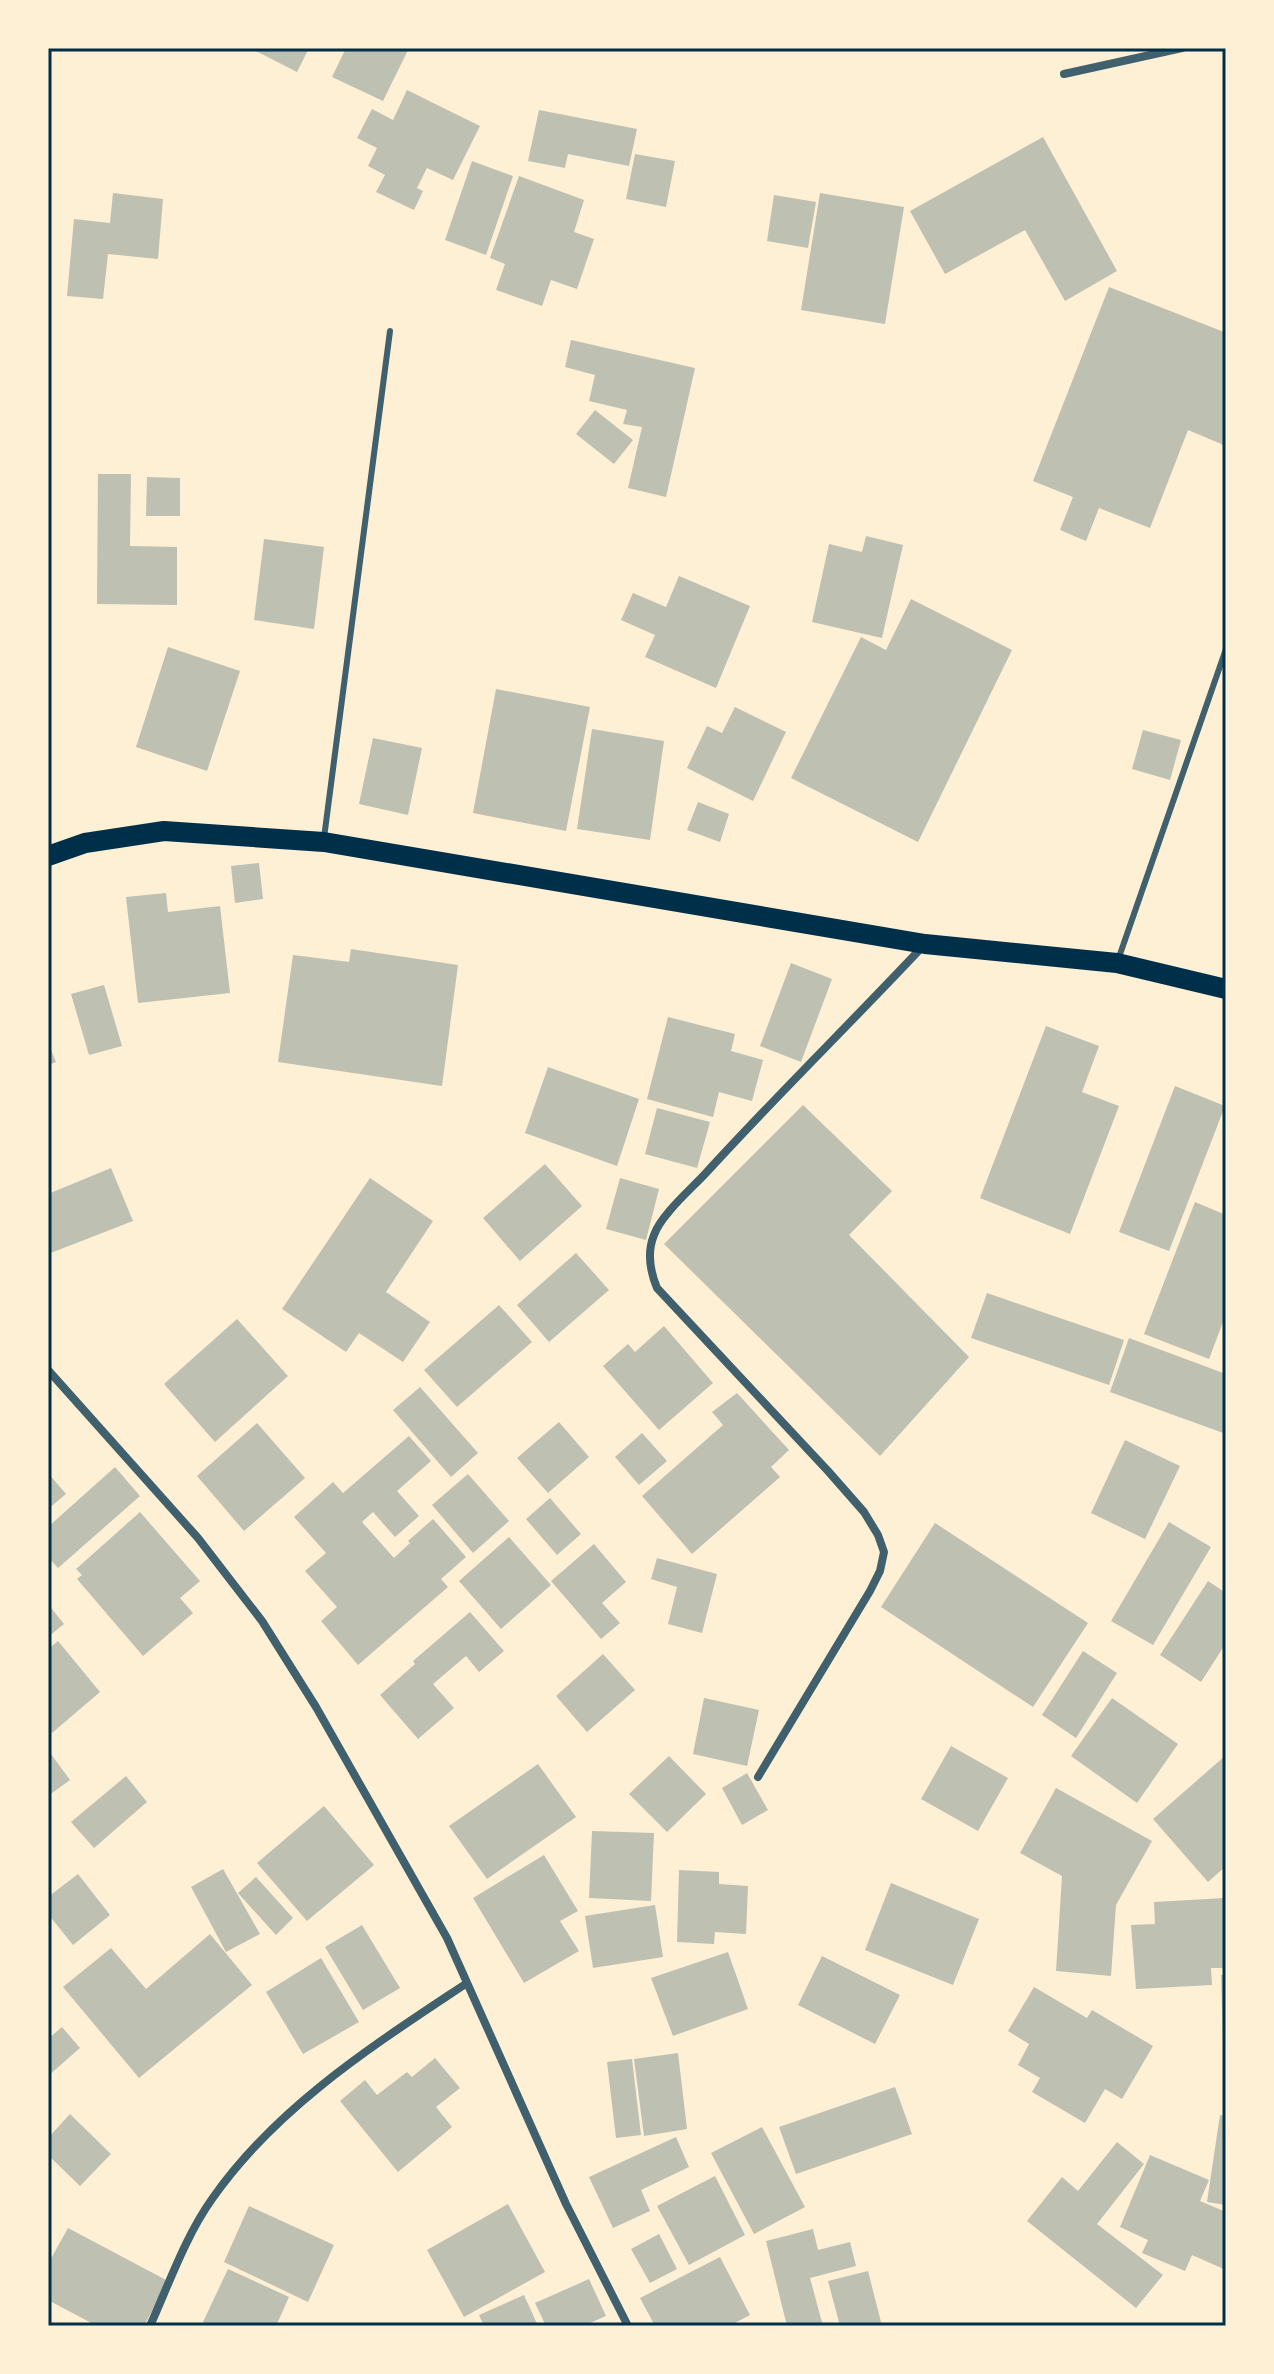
<svg xmlns="http://www.w3.org/2000/svg" width="1274" height="2374" font-family="'PT Serif',serif">
<rect width="100%" height="100%" fill="#fdf0d5"/>
<!-- building -->
<path fill="#bec0b2" d="M255,48h54l-12,24 -43,-22z
M346,48h63l-26,53 -51,-24z
M407,90l73,36 -27,54 -26,-12 -10,20 6,3 -9,19 -38,-18 9,-17 -17,-9 9,-18 -20,-10 15,-29 21,11z
M539,110l98,19 -8,37 -61,-12 -3,14 -37,-7z
M1043,137l74,134 -52,30 -40,-71 -80,44 -35,-63z
M635,154l40,7 -9,46 -40,-8z
M472,161l41,15 -27,79 -41,-15z
M519,176l65,24 -10,32 20,7 -17,50 -26,-9 -9,26 -46,-16 9,-26 -15,-6z
M113,193l50,6 -5,60 -50,-5 -5,45 -36,-3 7,-77 36,4z
M820,193l84,14 -19,117 -84,-14z
M774,195l42,7 -8,46 -41,-7z
M1109,287l115,45 -1,3 3,1v110l-38,-16 -38,98 -51,-20 -13,33 -26,-11 13,-33 -40,-16z
M571,340l124,28 -29,129 -38,-9 14,-61 -19,-3 4,-14 -38,-9 6,-26 -30,-8z
M595,410l38,30 -19,24 -38,-30z
M98,474h33l-1,72 47,1v58l-80,-1z
M147,477l33,1v38h-34z
M866,536l37,9 -21,93 -70,-16 17,-78 33,8z
M264,539l60,8 -10,82 -60,-9z
M679,576l71,30 -34,82 -71,-31 10,-22 -34,-15 12,-27 33,14z
M911,599l101,51 -94,192 -127,-64 70,-141 25,13z
M168,647l72,24 -33,100 -71,-24z
M496,689l94,18 -24,124 -93,-18z
M735,707l51,25 -33,69 -66,-33 20,-42 15,7z
M592,729l72,12 -14,99 -73,-11z
M1143,730l38,10 -11,40 -38,-11z
M373,738l49,10 -14,67 -49,-11z
M698,802l31,12 -9,28 -33,-12z
M259,863l4,36 -28,4 -4,-37z
M166,893l2,19 52,-6 10,87 -92,10 -12,-106z
M351,949l107,16 -16,121 -164,-24 15,-107 56,7z
M791,963l41,16 -31,83 -41,-16z
M104,985l18,61 -33,9 -18,-61z
M668,1017l67,17 -4,17 32,9 -11,41 -33,-9 -6,25 -66,-18z
M1046,1026l53,20 -17,46 37,14 -49,128 -90,-36z
M48,1043l8,19 -8,3z
M548,1067l91,32 -22,67 -92,-33z
M1175,1086l50,20 -56,145 -50,-19z
M803,1105l89,86 -43,44 120,122 -89,99 -216,-212z
M657,1108l53,14 -13,46 -52,-14z
M545,1164l37,42 -62,55 -37,-43z
M111,1168l22,53 -85,33v-60z
M370,1178l63,43 -47,71 44,30 -27,40 -44,-29 -13,19 -64,-43z
M620,1178l39,11 -13,51 -40,-11z
M1195,1202l31,13v99l-17,45 -65,-25z
M576,1253l33,37 -60,52 -32,-37z
M987,1293l137,47 -15,45 -138,-47z
M499,1305l33,37 -75,65 -33,-37z
M237,1319l51,57 -73,66 -51,-58z
M664,1326l49,57 -54,47 -56,-64 25,-22 7,8z
M1129,1338l97,36v60l-116,-42z
M420,1387l58,66 -27,24 -58,-67z
M737,1393l52,57 -18,17 9,10 -88,77 -50,-58 81,-71 -11,-13z
M559,1422l30,35 -41,36 -31,-35z
M257,1423l48,55 -61,53 -47,-55z
M642,1433l25,28 -28,24 -24,-28z
M409,1436l22,25 -34,30 22,25 -24,21 -22,-25 -11,10 32,36 16,-15 -2,-2 25,-22 33,38 -25,22 7,8 -90,78 -37,-44 16,-14 -32,-36 21,-18 -32,-36 39,-35 10,11z
M1125,1440l55,26 -35,73 -54,-26z
M115,1467l25,29 -82,72 -10,-11v-30z
M48,1473l18,21 -18,15z
M468,1474l41,47 -36,32 -41,-48z
M550,1498l31,36 -24,21 -31,-36z
M140,1512l60,69 -20,17 13,15 -50,43 -66,-77 5,-4 -6,-6z
M1169,1522l42,25 -58,98 -42,-24z
M935,1523l153,100 -55,84 -152,-100z
M509,1537l42,48 -50,44 -42,-48z
M594,1544l32,38 -24,21 18,20 -19,16 -50,-58z
M657,1558l60,16 -15,59 -34,-9 9,-37 -26,-8z
M1208,1581l18,12v50l-25,39 -41,-27z
M48,1604l16,20 -16,13z
M470,1612l34,39 -25,21 -13,-16 -33,28 21,24 -36,31 -38,-44 35,-31 -2,-3z
M58,1641l42,51 -48,41 -4,-6v-78z
M1083,1651l34,22 -41,65 -34,-23z
M603,1654l32,36 -48,42 -31,-36z
M704,1698l55,12 -12,56 -54,-12z
M1112,1698l66,46 -41,59 -66,-47z
M951,1746l57,32 -30,53 -57,-32z
M48,1750l22,30 -22,16z
M1226,1755v111l-18,16 -55,-63z
M669,1756l37,38 -39,38 -38,-38z
M538,1764l38,53 -89,62 -38,-53z
M747,1773l21,37 -26,15 -20,-37z
M126,1776l21,26 -53,46 -23,-26z
M1056,1788l96,53 -36,64 -5,71 -55,-5 6,-95 -42,-23z
M324,1806l50,59 -67,56 -50,-58z
M592,1831l62,2 -3,68 -62,-3z
M544,1855l34,56 -18,10 19,30 -55,32 -51,-85z
M223,1869l37,65 -34,18 -35,-65z
M679,1870l40,2v12l29,2 -2,48 -31,-2 -1,12 -37,-2z
M78,1874l32,41 -37,30 -25,-31v-17z
M256,1877l37,41 -17,17 -38,-42z
M891,1883l88,36 -26,66 -88,-35z
M1225,1898l1,70h-15l1,17 -76,4 -5,-64 24,-1 -1,-22z
M655,1905l8,52 -70,11 -8,-52z
M362,1925l38,63 -37,22 -38,-63z
M210,1934l42,51 -113,93 -76,-91 48,-39 35,41z
M728,1952l20,57 -75,27 -22,-58z
M822,1956l78,39 -25,49 -77,-39z
M321,1958l38,64 -56,32 -37,-62z
M1221,1975h5v69h-3z
M1034,1987l53,31 5,-8 61,36 -31,53 -17,-10 -20,34 -53,-31 8,-14 -22,-13 11,-21 -21,-13z
M62,2027l18,21 -32,28v-37z
M678,2053l9,76 -43,7 -10,-77z
M435,2058l25,30 -24,19 16,20 -54,45 -58,-71 25,-21 12,15 30,-23 5,5z
M632,2059l9,76 -25,3 -9,-76z
M895,2087l17,47 -116,40 -17,-47z
M70,2114l41,40 -31,32 -32,-31v-17z
M1220,2115l6,1v89l-19,-3z
M762,2127l43,80 -51,27 -43,-81z
M676,2137l13,30 -48,23 9,21 -37,17 -24,-51z
M1117,2142l27,22 -47,60 66,51 -27,33 -109,-87 35,-44 16,14z
M1150,2155l59,25 -9,21 26,11v58l-34,-15 -7,16 -43,-18 6,-13 -28,-13z
M715,2176l30,59 -56,30 -32,-59z
M508,2204l37,68 -81,45 -37,-67z
M249,2206l85,39 -26,57 -84,-40z
M68,2228l100,53 -24,45h-47l-49,-26v-36z
M813,2229l5,21 32,-8 6,24 -46,12 13,48h-36l-21,-85z
M659,2234l18,35 -27,14 -19,-34z
M720,2257l30,58 -21,11h-74l-15,-28z
M228,2269l61,28 -13,29h-64l-9,-4z
M868,2271l14,55h-42l-12,-45z
M589,2279l17,37 -23,10h-37l-11,-23z
M524,2295l14,31h-54l-5,-11z"/>
<g fill="none" stroke-linecap="round" stroke-linejoin="round">
<!-- service -->
<path stroke="#3f606c" stroke-width="6" d="M324,838l66,-507
M1118,960l108,-311"/>
<!-- minor -->
<path stroke="#3f606c" stroke-width="8" d="M1064,74l118,-26
M48,1370l150,168 64,83 54,86 131,231 119,266 62,122
M758,1777l112,-186 10,-20 4,-19 -6,-17 -14,-23 -36,-41 -171,-183c-7,-17 -10,-36 -3,-53 7,-20 36,-45 51,-61 71,-78 147,-152 219,-229
M150,2326c19,-42 35,-89 62,-127 65,-93 162,-154 255,-216"/>
<!-- primary -->
<path stroke="#003049" stroke-width="20" d="M48,856l37,-13 79,-12 160,11 601,102 192,19 109,26"/>
</g>
<!-- border -->
<rect width="1274" height="2374" fill="none" stroke="#fdf0d5" stroke-width="100"/>
<rect x="50" y="50" width="1174" height="2274" fill="none" stroke="#003049" stroke-width="3"/>
</svg>
